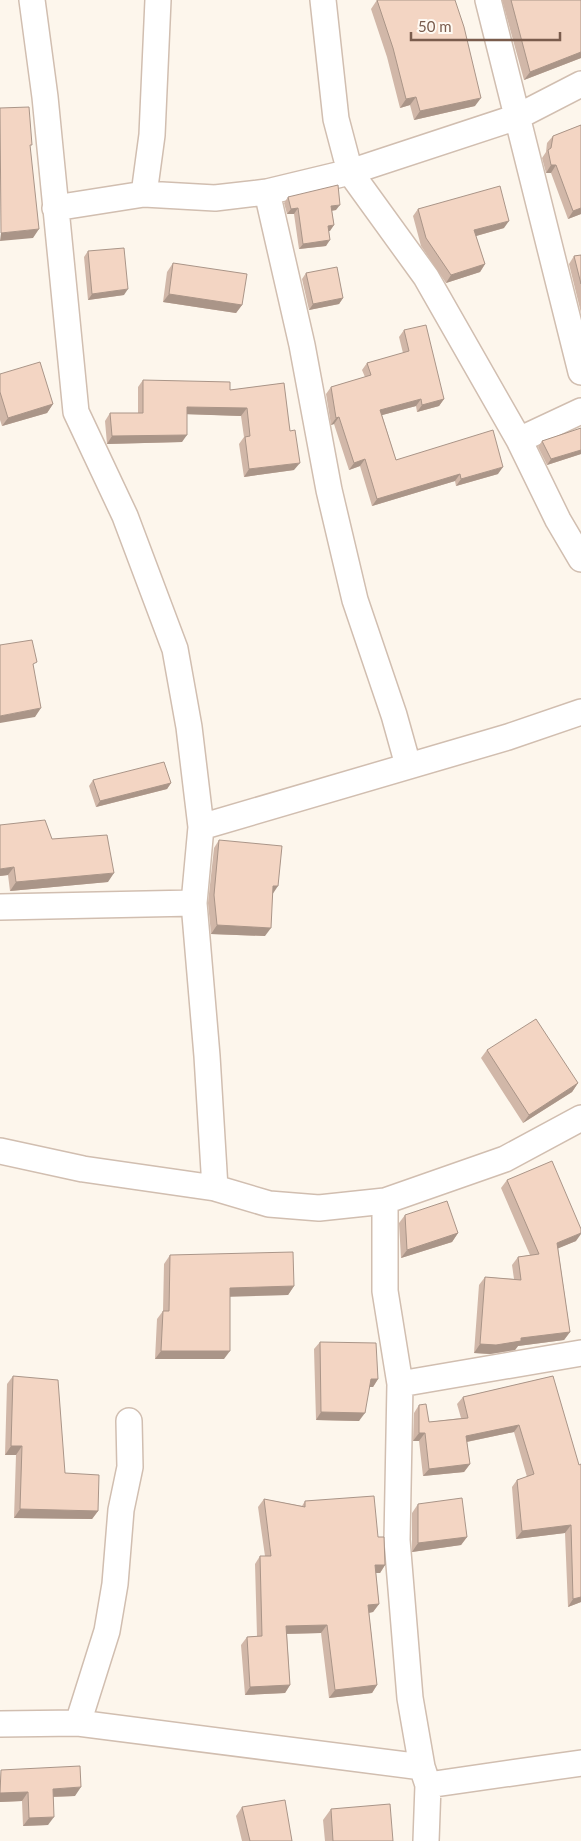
<svg xmlns="http://www.w3.org/2000/svg" width="581" height="1841" font-family="Lato,sans-serif">
<rect width="100%" height="100%" fill="#fdf6ec"/>
<g fill="none" stroke-linecap="round" stroke-linejoin="round">
<defs>
<path id="minor" d="M32,0l13,97 31,315 49,104 50,133 14,78 12,100 -7,76 13,153 8,132
M323,0l13,119 14,53 76,105 93,163 39,80 23,39
M488,0l93,372
M267,192l35,153 27,145 26,110 39,115 14,50
M144,194l8,-59 6,-135
M55,208l89,-14 71,4 52,-6 83,-20 167,-55 64,-33
M519,440l62,-29
M201,827l307,-90 73,-25
M0,907l194,-4
M0,1151l83,18 132,19 54,16 50,4 66,-7 120,-42 76,-41
M385,1201v90l15,93 -3,156 13,158 12,69 6,18 -2,56
M400,1384l181,-31
M78,1723l29,-92 8,-47 6,-74 9,-43 -1,-46
M0,1724l78,-1 344,44
M428,1785l153,-22"/>
</defs>
<!-- minor casing -->
<use href="#minor" stroke="#d1beb0" stroke-width="28"/>
<!-- minor -->
<use href="#minor" stroke="#fff" stroke-width="25"/>
</g>
<!-- wall -->
<path fill="#d1b7a8" d="M377,0l98,106 -61,14 -4,-15 -10,3 -13,-51 -16,-48z
M502,0h79v58l-57,22z
M581,125v89l-13,5 -17,-46h-5l-4,-15 4,-6 1,-9 6,-7z
M288,197l48,13 -4,1 2,14 -5,6 -3,15 -27,3 -5,-35h-7l-3,-11z
M418,209l86,19 -28,8 9,28 -5,8 -34,11 -25,-37 -8,-30z
M88,251l36,44 -36,5 -4,-43z
M581,255v58l-12,-49 5,-8z
M173,263l69,42 -6,8 -73,-11 4,-30z
M306,273l37,25 -4,6 -30,6 -7,-31z
M404,330l40,69 -5,7 -22,6 -1,-6 -34,9 14,45 102,14 -42,12 -1,-5 -83,25 -12,-40 -11,4 -15,-46 -3,1 -5,-31 5,-7 34,-10 -3,-7 5,-7 36,-10 -4,-16z
M0,374l53,30 -6,9 -45,13 -2,-6z
M143,380l87,10 54,-7 10,87 -50,7 -5,-33 5,-7 -3,-21 -54,-2 -5,28 -75,2 -2,-23 5,-8h28v-26z
M581,428v26l-34,11 -9,-18 4,-6z
M93,780l78,3 -4,6 -71,18 -7,-21z
M52,839l56,43 -98,9 -2,-16 -8,1z
M219,840l46,96 -54,-2 -3,-31 6,-55z
M487,1050l91,33 -6,9 -49,31 -42,-65z
M507,1180l69,61 -18,7 12,84 -6,8 -46,6 -3,4 -25,4 -16,-1 5,-68 6,-8 29,2 -2,-14 6,-8 12,-2 -29,-67z
M405,1215l53,18 -6,9 -51,16 -2,-35z
M170,1255l124,31 -6,9 -58,1 -6,63h-69l2,-40 6,-8 1,-47z
M320,1342l58,37 -5,8h-4l-10,34 -43,-1 -2,-71z
M13,1376l52,97 33,38 -6,8 -78,-1 2,-63h-11l2,-71z
M553,1376l28,226 -13,5 -3,-74 -49,6 -4,-52 5,-7 10,-3 -13,-45 -47,10 3,22 -6,8 -41,4 -4,-35h-6l1,-28 5,-8 10,17 32,-4 -4,-14 6,-7z
M264,1499l38,7 3,-5 73,36 7,28 -5,8h-4l3,31 -6,8 -4,1 8,72 -5,8 -43,5 -8,-65 -34,1 3,51 -5,8 -40,2 -4,-50 6,-8 10,-1 -2,-72 5,-8h5l-7,-49z
M418,1504l49,33 -6,8 -49,7v-39z
M1,1770l74,26 -22,1 -5,28 -25,1 -1,-25 -22,1z
M242,1807l50,34h-50l-6,-25z
M331,1809l62,32h-68l-2,-21z"/>
<!-- shaded-wall -->
<path fill="#aa9588" d="M581,52v6l-57,22 6,-8z
M416,97l-6,8 -10,3 6,-9z
M481,98l-6,8 -61,14 6,-9z
M551,165h5l-5,8h-5z
M340,205l-4,5 -9,1 4,-5z
M298,208l-4,6h-7l4,-5z
M581,208v6l-13,5 5,-8z
M509,221l-5,7 -35,10 5,-8z
M334,225l-4,6h-5l3,-5z
M39,229l-6,9 -33,3 1,-8z
M330,240l-4,6 -27,3 4,-5z
M485,264l-5,8 -34,11 5,-8z
M128,289l-4,6 -36,5 4,-6z
M169,294l73,11 -6,8 -73,-11z
M343,298l-4,6 -30,6 4,-6z
M421,399l-5,7 -41,11 5,-7z
M444,399l-5,7 -22,6 5,-7z
M53,404l-6,9 -45,13 6,-8z
M187,407l60,1 -6,8 -60,-2z
M339,417l-5,7 -3,1 5,-7z
M187,435l-5,7 -75,2 5,-8z
M581,450v4l-34,11 4,-6z
M365,459l-5,7 -11,4 5,-7z
M300,463l-6,7 -50,7 5,-8z
M503,467l-5,7 -42,12 5,-7z
M460,474l-5,7 -83,25 5,-7z
M41,708l-6,9 -35,6v-7z
M171,783l-4,6 -71,18 4,-6z
M14,867l-6,8 -8,1v-7z
M114,873l-6,9 -98,9 6,-9z
M273,886h5l-6,9z
M217,925l54,3 -6,8 -54,-2z
M578,1083l-6,9 -49,31 6,-8z
M458,1233l-6,9 -51,16 6,-8z
M581,1233v1l-5,7 -24,10 5,-8z
M294,1286l-6,9 -64,2 6,-9z
M570,1332l-6,8 -46,6 -3,4 -25,4 -16,-1 6,-9 41,-6z
M161,1351h69l-6,8h-69z
M371,1379h7l-5,8h-8z
M321,1412l44,1 -6,8 -43,-1z
M519,1425l-5,7 -53,11 5,-7z
M419,1433h6l-6,8h-6z
M11,1446h11l-6,9h-11z
M470,1464l-6,8 -41,4 6,-7z
M20,1509l78,2 -6,8 -78,-1z
M571,1525l-6,8 -49,6 6,-8z
M467,1537l-6,8 -49,7 6,-9z
M375,1565h10l-5,8h-11z
M581,1597v5l-13,5 5,-8z
M379,1604l-6,8 -11,2 6,-9z
M327,1625l-6,8 -40,1 5,-8z
M290,1685l-5,8 -40,2 5,-8z
M377,1685l-5,8 -43,5 6,-8z
M81,1787l-6,9 -28,1 6,-8z
M28,1792l-6,9 -22,1v-9z
M54,1817l-6,8 -25,1 6,-8z"/>
<!-- building -->
<path fill="#f3d5c3" stroke="#aa9588" d="M377,0h78l9,27 17,71 -61,13 -4,-14 -10,2 -13,-51z
M511,0h70v52l-51,20z
M29,107l3,38h-2l9,84 -38,4 -1,-125z
M581,125v83l-8,3 -17,-46h-5l-3,-15 3,-2 2,-12z
M338,185l2,20 -9,1 3,19 -6,1 2,14 -27,4 -5,-36 -7,1 -3,-12z
M500,186l9,35 -35,9 11,34 -34,11 -25,-37 -8,-29z
M124,248l4,41 -36,5 -4,-43z
M581,255v29l-7,-28z
M173,263l74,11 -5,31 -73,-11z
M337,267l6,31 -30,6 -7,-31z
M426,325l18,74 -22,6 -1,-6 -41,11 16,50 97,-30 10,37 -42,12 -1,-5 -83,25 -12,-40 -11,4 -15,-46 -3,1 -5,-31 40,-12 -4,-12 42,-12 -5,-21z
M40,362l13,42 -45,14 -8,-26v-18z
M143,380l87,2v8l54,-7 6,48 5,-1 5,33 -51,6 -4,-32 5,-1 -3,-28 -60,-1v28l-75,1 -2,-23h33z
M581,428v22l-30,9 -9,-18z
M32,640l5,22 -4,2 8,44 -41,8v-71z
M164,762l7,21 -71,18 -7,-21z
M45,820l7,19 55,-4 7,38 -98,9 -2,-15 -14,2v-44z
M219,840l63,6 -4,40h-5l-2,42 -54,-3 -3,-30z
M536,1019l42,64 -49,32 -42,-65z
M552,1161l29,68v4l-24,10 13,89 -49,6v3l-25,4 -16,-1 5,-67 36,3 -3,-23 21,-3 -32,-74z
M447,1201l11,32 -51,17 -2,-35z
M293,1252l1,34 -64,2v63h-69l2,-40h6l1,-56z
M320,1342l56,1 2,36h-7l-6,34 -44,-1z
M13,1376l45,4 7,93 34,2 -1,36 -78,-2 2,-63h-11z
M553,1376l26,89 2,-1v133l-8,2 -2,-74 -49,6 -5,-51 17,-6 -15,-49 -53,11 4,28 -41,5 -4,-36h-6v-28l7,-1 3,18 39,-4 -5,-21z
M374,1496l4,41h6l1,28h-10l4,39 -11,1 9,80 -42,5 -8,-65 -41,1 4,59 -40,2 -3,-50 15,-1 -2,-80h11l-7,-57 41,8v-6z
M462,1498l5,39 -49,6v-39z
M80,1766l1,21 -28,2 1,28 -25,1 -1,-26 -28,1 1,-23z
M285,1800l7,41h-42l-8,-34z
M390,1804l3,37h-60l-2,-32z"/>
<!-- scale -->
<path d="M411 32v8h149v-8" fill="none" stroke="#7a5c4d" stroke-width="2.5"/>
<text x="418" y="32" font-size="15" fill="#7a5c4d" stroke="#fffaf3" stroke-width="4" paint-order="stroke">50 m</text>
</svg>
